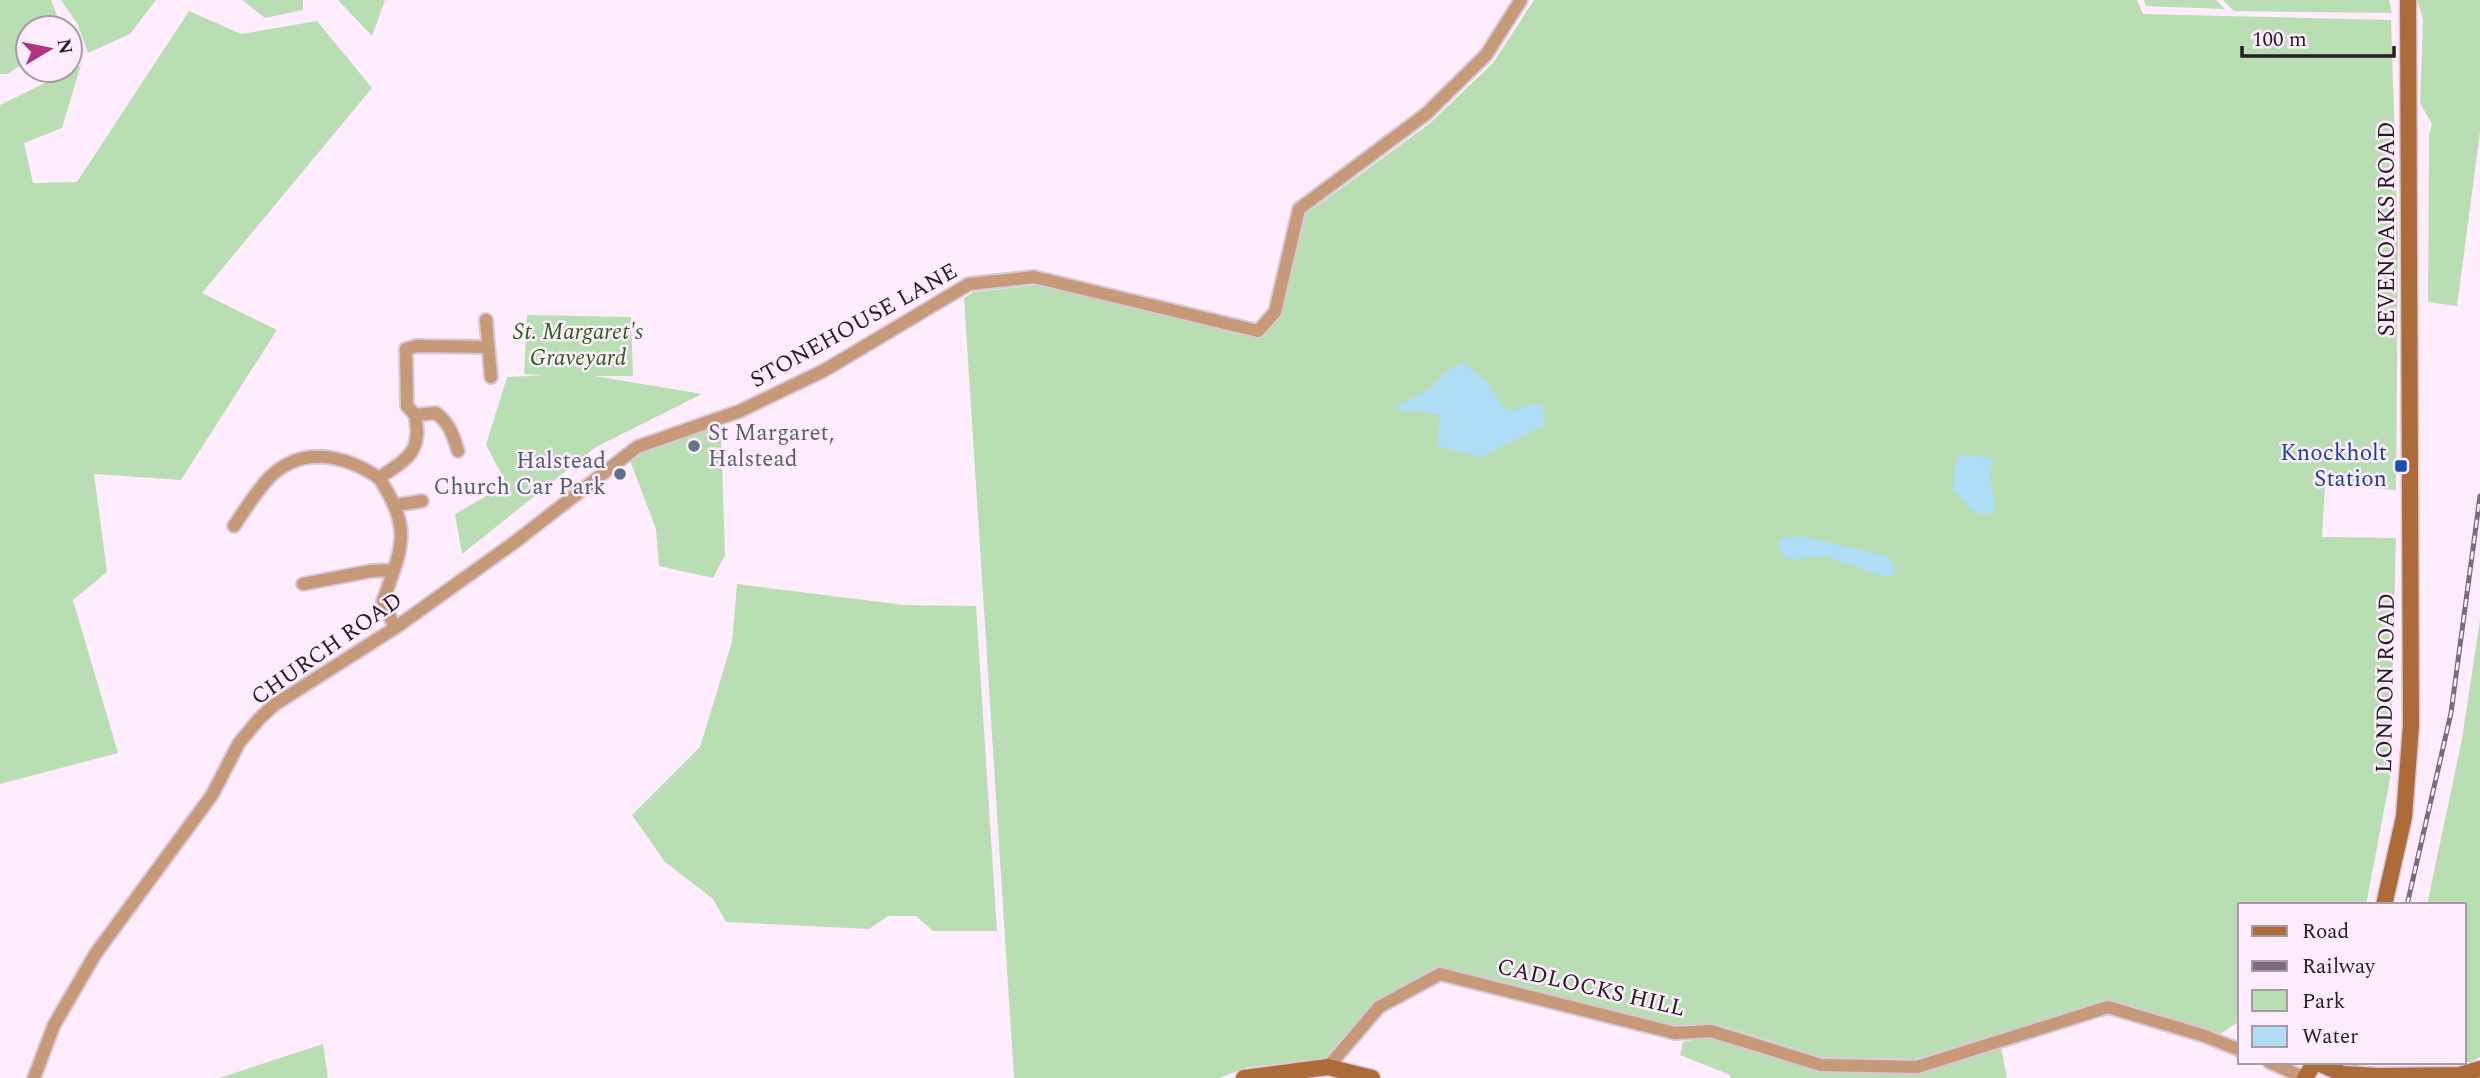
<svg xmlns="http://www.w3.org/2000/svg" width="2480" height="1078" font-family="Spectral,serif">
<rect width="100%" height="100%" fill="#ffedfd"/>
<!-- green -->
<path fill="#badeb3" d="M0,0h51l10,26 -33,2v33l-21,13h-7z
M61,0h95l-26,34 -42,19 -10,-28z
M242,0h61v10l-38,8z
M338,0h47l-13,36z
M1534,0h603l6,14 248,6 7,220 -2,250 -71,-5 -3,52 74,1 -6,241 -24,126h-126v116l-20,13 -109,-34 -196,59 -94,-2 -108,-34 -39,3 -236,-60 -66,38 -49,56 -75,7 -29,11h-205l-50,-780 10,-6 61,-7 225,53 21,-22 25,-102 123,-90 64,-61z
M2144,0h72l9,9 -79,-3z
M2223,0h166l3,13 -158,-2z
M2417,0h63v132l-23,174 -29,-4 1,-167 3,-11 -12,-21 3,-84z
M189,11l52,23 76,-13 55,67 -170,205 75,37 -96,150 -87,-6 13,98 -34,28 45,153 -118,31v-679l81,-40 -19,63 -38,15 9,40 44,-1z
M527,315l104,2 2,59h-39l108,18 -106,53 -134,107 -7,-40 52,-30 -21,-39 21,-68 39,-2 -22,-1z
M718,425l3,7 4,123 -12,23 -54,-12 -3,-37 -27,-71 11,-8z
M737,584l167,21 72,1 21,325h-64l-17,-15h-28l-19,13 -143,-7 -13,-23 -48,-37 -33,-47 68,-68 32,-105z
M2480,620v437l-9,5h-56h49v-157h-37l35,-166z
M1710,1036l101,33 108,5 82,-27 6,31h-277v-3l-50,-20 3,-13z
M323,1044l5,34h-109z"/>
<!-- water -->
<path fill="#afddf5" d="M1462,363l25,18 16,26 10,4 19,-7 10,1 3,20 -64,32 -44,-11 3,-30 -17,-5h-26l-1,-4 30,-16 20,-19z
M1959,455l34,3 -3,17 5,29 -2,9 -17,1 -23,-24 1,-24z
M1799,536l89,20 8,15 -4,5h-11l-56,-20 -36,4 -9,-8 -1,-9 3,-5z"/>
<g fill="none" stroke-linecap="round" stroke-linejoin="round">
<defs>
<path id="street" d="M486,320l5,57
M415,415l21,-2c14,11 17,22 22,38
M397,505l25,-4
M234,526c11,-16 22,-35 36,-49 32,-32 75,-22 109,1
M303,584l68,-13 23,-1
M395,628l-12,-27c19,-54 30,-72 -4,-123 28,-19 44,-26 36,-63l-8,-9 -1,-57 11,-3 70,1
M2269,1062l36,16
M1328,1067l51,-60 61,-33 235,59 36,-2 110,34 96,2 191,-60 94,28 38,15
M34,1078l20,-53 42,-72 116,-158 27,-52 20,-24 15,-14 121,-77 120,-86 122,-95 103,-36 85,-41 144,-86 65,-7 224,54 17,-19 24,-103 127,-95 60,-59 35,-55"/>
<path id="secondary" d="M2384,905l20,-88 7,-92 -3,-725
M2316,1062l27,12
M2378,1076l82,-1 20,-6
M1244,1078l84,-11 44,11
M2305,1078l10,-16"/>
</defs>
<!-- street casing -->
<use href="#street" stroke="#d8c7d6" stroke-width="16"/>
<!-- secondary casing -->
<use href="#secondary" stroke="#d8c7d6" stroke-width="19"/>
<!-- street -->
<use href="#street" stroke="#c69978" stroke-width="12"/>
<!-- secondary -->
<use href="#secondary" stroke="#ac6b38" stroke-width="16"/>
<defs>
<path id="rail" d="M2407,905l44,-192 29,-217
M2352,1078l5,-16"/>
</defs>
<!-- rail casing -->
<use href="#rail" stroke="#7a6d78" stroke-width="5"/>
<!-- rail -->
<use href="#rail" stroke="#ffedfd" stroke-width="2.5" stroke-dasharray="8" stroke-linecap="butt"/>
<defs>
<path id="secondary-bridge" d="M2343,1074l35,2"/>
</defs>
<!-- secondary-bridge casing -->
<use href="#secondary-bridge" stroke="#d8c7d6" stroke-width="19" stroke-linecap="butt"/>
<!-- secondary-bridge -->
<use href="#secondary-bridge" stroke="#ac6b38" stroke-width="16"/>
</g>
<!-- markers -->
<circle fill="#6b7280" stroke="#ffedfd" stroke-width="2.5" cx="694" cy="446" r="7"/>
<rect fill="#1a4fb4" stroke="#ffedfd" stroke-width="2.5" x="2394" y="459" width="14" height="14" rx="3.5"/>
<circle fill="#5c6f8a" stroke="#ffedfd" stroke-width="2.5" cx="620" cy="474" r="7"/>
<g text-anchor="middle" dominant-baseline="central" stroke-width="5" stroke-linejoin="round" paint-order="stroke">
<!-- street labels -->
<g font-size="23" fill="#261c25" stroke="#ffedfd">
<text transform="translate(2387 229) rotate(-90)">SEVENOAKS ROAD</text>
<text transform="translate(854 326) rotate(-29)">STONEHOUSE LANE</text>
<text transform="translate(327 649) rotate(-35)">CHURCH ROAD</text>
<text transform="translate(2386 683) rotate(-89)">LONDON ROAD</text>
<text transform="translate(1591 988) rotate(13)">CADLOCKS HILL</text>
</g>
<!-- park labels -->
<g font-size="23" font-style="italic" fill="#246416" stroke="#ffedfd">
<text x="578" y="332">St. Margaret's<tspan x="578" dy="26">Graveyard</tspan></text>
</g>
<!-- worship labels -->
<g font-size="23" fill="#5b616d" stroke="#ffedfd" text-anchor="start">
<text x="708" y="433">St Margaret,<tspan x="708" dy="26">Halstead</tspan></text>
</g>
<!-- transit labels -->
<g font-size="23" fill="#164399" stroke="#ffedfd" text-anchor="end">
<text x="2387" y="453">Knockholt<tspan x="2387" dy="26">Station</tspan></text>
</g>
<!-- service labels -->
<g font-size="23" fill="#4e5e75" stroke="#ffedfd" text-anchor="end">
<text x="606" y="461">Halstead<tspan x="606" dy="26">Church Car Park</tspan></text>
</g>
</g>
<!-- legend -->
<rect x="2238" y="903" width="228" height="161" fill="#ffedfd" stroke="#a899a7" stroke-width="2"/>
<rect x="2252" y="926" width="35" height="10" fill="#ac6b38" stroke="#a899a7" stroke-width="2"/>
<text x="2302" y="938" font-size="21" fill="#261c25">Road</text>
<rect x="2252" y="961" width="35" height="10" fill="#7a6d78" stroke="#a899a7" stroke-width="2"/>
<text x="2302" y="973" font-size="21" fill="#261c25">Railway</text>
<rect x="2252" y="990" width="35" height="21" fill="#badeb3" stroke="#a899a7" stroke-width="2"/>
<text x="2302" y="1008" font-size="21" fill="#261c25">Park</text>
<rect x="2252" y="1026" width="35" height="21" fill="#afddf5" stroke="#a899a7" stroke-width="2"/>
<text x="2302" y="1043" font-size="21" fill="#261c25">Water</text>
<!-- north arrow -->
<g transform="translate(49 49) rotate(80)"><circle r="33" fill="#ffedfd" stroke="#a899a7" stroke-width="2"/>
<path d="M0-5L12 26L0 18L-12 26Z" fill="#b13483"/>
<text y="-10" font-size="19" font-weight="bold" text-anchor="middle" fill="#261c25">N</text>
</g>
<!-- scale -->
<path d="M2242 46v10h152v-10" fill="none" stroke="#261c25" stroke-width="3.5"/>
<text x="2252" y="46" font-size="21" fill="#261c25" stroke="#ffedfd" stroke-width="5" paint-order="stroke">100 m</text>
</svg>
